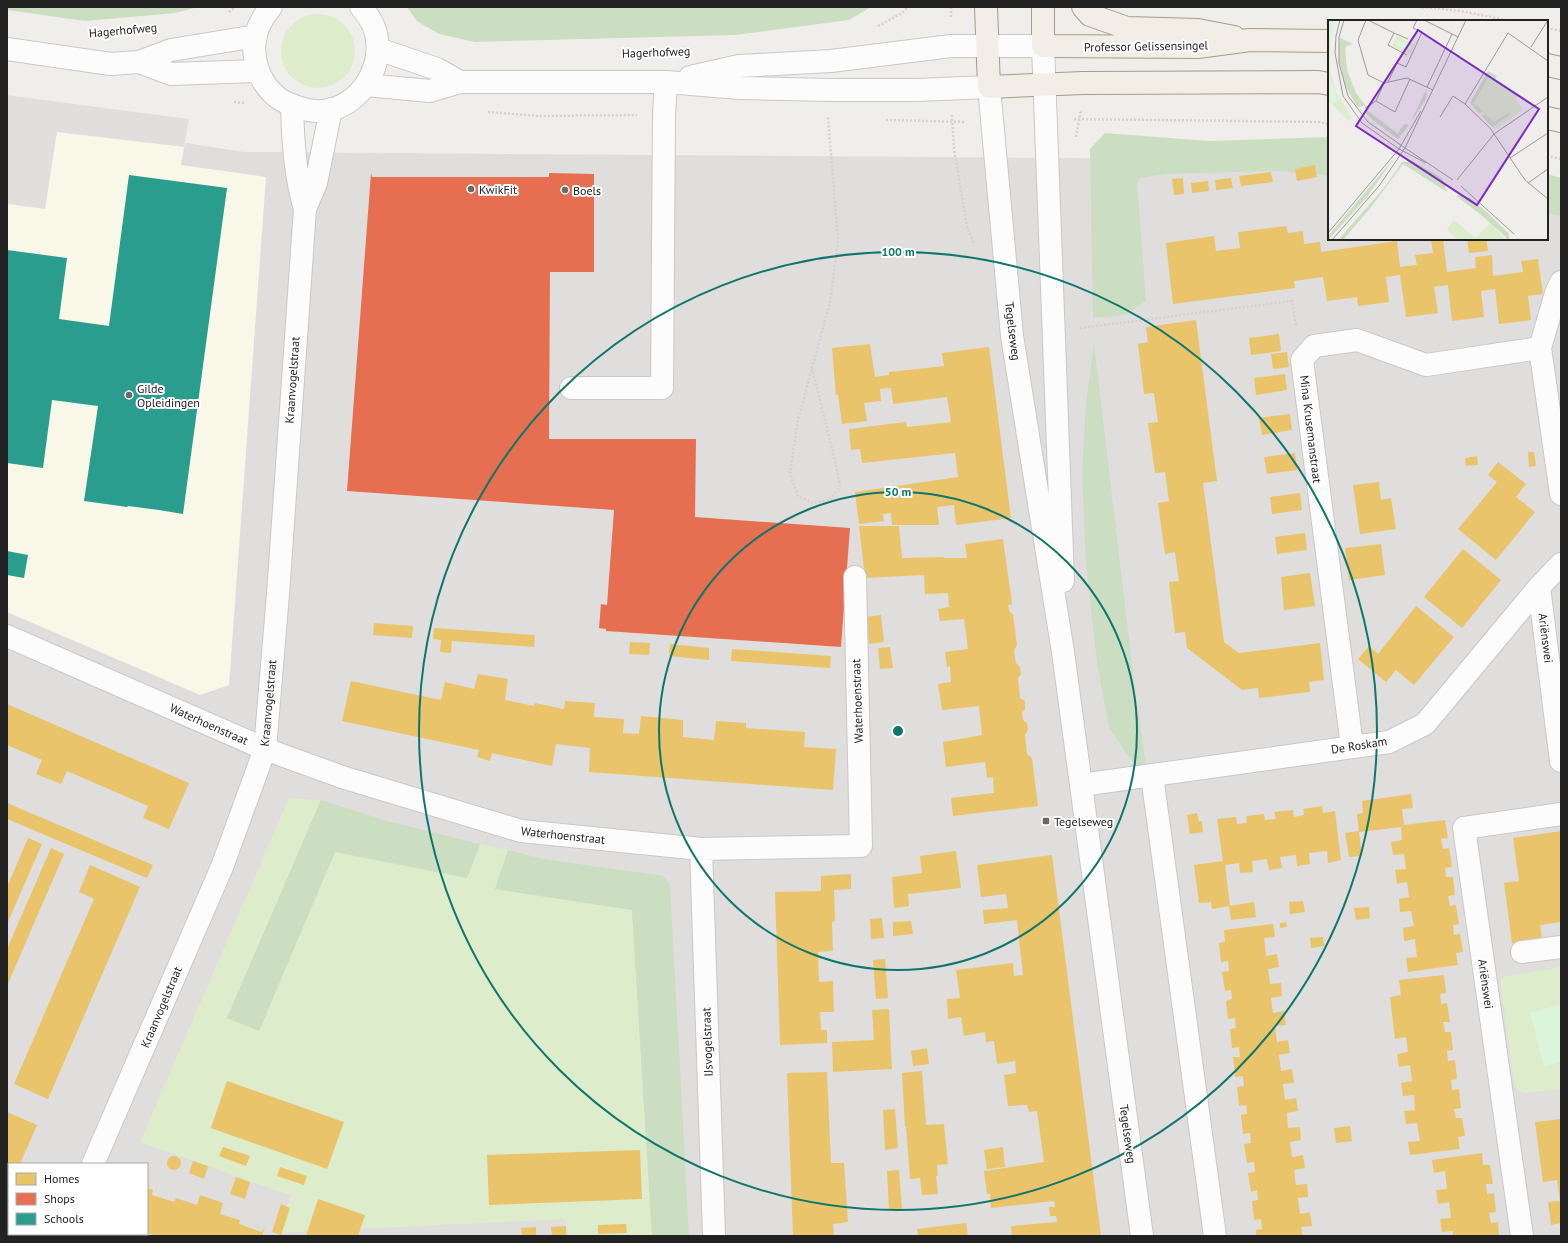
<svg xmlns="http://www.w3.org/2000/svg" width="1568" height="1243" font-family="'PT Sans',sans-serif">
<rect width="100%" height="100%" fill="#f0eeeb"/>
<!-- residential -->
<path fill="#dfdedc" fill-rule="evenodd" d="M7,115l237,37 1085,8v79h218v-49l14,3v1043h-1554zM9,1164h138v70h-138z"/>
<!-- education -->
<path fill="#f8f7e8" d="M7,95l182,24 -8,46 85,12 -37,508 -29,10 -193,-83z"/>
<!-- grass -->
<path fill="#ddeccb" d="M281 51a37 37 0 1 1 74 0a37 37 0 1 1-74 0Z
M289,798l32,2 -94,217 32,14 76,-180 132,27 13,-34 28,6 -13,39 137,21 20,326h-83l-4,-17 -292,14 19,-37 -152,-54z
M1561,967v122l-36,4 -7,-2 -4,-8 -14,-102 5,-5z"/>
<!-- forest -->
<path fill="#cbdec1" d="M7,7h191l-23,6 -90,8 -78,-11z
M407,7h464l-22,13 -114,15 -260,7 -36,-8 -22,-13z
M1105,133l103,8 121,-4v38l-54,-4 -110,3 -25,4 -3,5 9,118 -21,14 -32,3 -3,-169z
M1547,174l14,4v38l-14,-3z
M1094,343l42,355 10,68 -11,-1 -26,-37 -12,-65 -11,-99 -4,-88 4,-73z
M321,800l66,21 93,23 -13,34 -132,-26 -76,179 -32,-13z
M508,850l35,9 121,17 6,9 19,351h-37l-20,-326 -137,-21z"/>
<!-- park -->
<path fill="#daf5da" d="M1561,1004v58l-17,5 -14,-54z"/>
<!-- parking -->
<path fill="#e0dfde" d="M7,95l182,24 -5,28 -127,-15 -12,77 -38,-5z
M320,489l249,18 -7,96 -250,-18z"/>
<!-- homes -->
<path fill="#e9c46a" d="M1315,165l2,12 -20,4 -2,-12z
M1271,172l2,10 -32,4 -2,-10z
M1183,178l1,16 -10,1 -2,-16z
M1231,178l2,10 -17,2 -1,-10z
M1208,181l1,10 -17,2 -1,-10z
M1286,226l2,7 15,-2 1,13 16,-2 1,10 76,-11 3,26 17,-2 -2,-10 18,-2 -2,-14h12l4,33 29,-4 -1,-11 17,-2 1,21 30,-4 -2,-11 17,-2 5,35 -15,2 3,24 -32,4 -4,-35 -14,2 3,26 -32,4 -4,-36 -14,2 4,26 -32,4 -6,-42 -14,2 3,25 -31,4 -1,-9 -30,4 -4,-24 -29,4 1,7 -122,16 -7,-61 48,-7 2,15 24,-3 -2,-16z
M1467,239h19l2,12 -19,2z
M1196,320l21,161 -14,2 21,159 15,11 81,-10 4,37 -15,2 1,10 -51,6 -1,-10 -16,2 -55,-42 -2,-16 -10,1 -6,-51 10,-1 -2,-14 -2,-15 -10,2 -7,-51 11,-2 -4,-29 -10,1 -7,-50 10,-1 -4,-29 -10,1 -6,-50 10,-2 -2,-15z
M1279,334l2,17 -30,4 -2,-17z
M870,344l5,33 14,-2v-3l55,-6 -2,-13 47,-6 22,171 -55,7 -2,-20 -17,2 2,18h-47l-1,-12 -8,1 1,7 -25,3 -4,-32 103,-15 -3,-24 -93,10 -2,-14 -9,1 -2,-21 57,-7 1,5 44,-5 -4,-25 -54,7 -2,-16 -11,1 1,12 -17,2 3,18 -25,3 -4,-29h-2l-4,-47z
M1287,352l2,15 -16,2 -2,-15z
M1285,374l2,16 -31,5 -2,-17z
M1290,414l2,16 -30,5 -3,-17z
M1528,452h6l2,14 -7,1z
M1295,453l2,17 -30,4 -3,-17z
M1477,456l1,9 -12,1 -1,-8z
M1498,462l28,22 -10,13 19,15 -39,48 -38,-31 39,-47 -9,-7z
M1379,482l2,18 10,-2 5,31 -36,5 -7,-49z
M1300,493l2,17 -30,4 -2,-17z
M859,526h40l3,32 42,-1v1h23l-2,-14 38,-5 9,65 -4,1 1,6 4,4 4,30 -3,5 2,13 4,4 1,7 -3,4 2,20 5,3v8l-3,3 1,8 4,3 1,7 -3,5 2,19 5,4 6,48 -85,10 -2,-18 43,-5 -1,-16 -6,1 -2,-16 -39,5 -3,-25 39,-7 -3,-29 -37,4 -4,-26 13,-2 -1,-16 -3,1 -2,-15 23,-3 -4,-30 -24,2 -2,-12 11,-2 -1,-14 -23,1 -1,-19 -59,3z
M1305,533l2,17 -30,4 -2,-17z
M1381,544l4,31 -36,5 -4,-32z
M1463,549l38,31 -39,48 -38,-31z
M1309,573h1l5,33 -31,4 -3,-33z
M1416,606l38,31 -40,48 -18,-15 -10,12 -28,-23 11,-13 9,8z
M881,615l3,27 -15,2 -3,-27z
M374,623l39,3 -1,12 -39,-3z
M434,628l101,7 -1,12 -82,-6 -1,12 -11,-1 1,-12 -8,-1z
M630,642l20,1 -1,12 -20,-1z
M670,644l39,4v12l-40,-4z
M890,647l3,21 -13,1 -2,-21z
M732,649l99,7 -1,12 -99,-7z
M478,674l30,5 -3,21 29,6 1,-3 29,6 1,-8 30,2 -1,14 30,2 -1,14 16,1 2,-18 42,4v17l31,3 2,-19 30,2v5l59,4 -1,15 32,2 -3,41 -244,-18 1,-24 -34,-4 -4,22 -60,-13 -2,8 -13,-4 2,-7 -137,-29 9,-40 90,19 4,-18 29,7z
M7,704l182,79 -20,46 -26,-11 5,-12 -81,-35 -6,13 -25,-10 6,-14 -35,-15z
M1411,794l2,14 -11,1 2,16 41,-5 3,18 -7,1 2,10 6,-1 3,19 -7,1 1,9h7l2,18 -7,1 2,10 6,-1 3,19 -6,1 1,10 6,-1 3,18 -7,1 2,12 -50,7 -2,-14 11,-1 -2,-18 -11,2 -1,-13 11,-2 -3,-15 -11,1 -1,-13 10,-2 -2,-15 -10,2 -2,-14 11,-1 -2,-15 -11,1 -2,-13 11,-2 -1,-13 -42,5 3,24 -13,1 -4,-24 14,-2 -2,-17 6,-1 -1,-12z
M7,803l146,62 -6,13 -140,-59z
M1322,806l1,7 12,-2 6,49 -13,3 -1,-12 -18,2 1,11 -13,2 -1,-11 -16,2 2,11 -13,2 -2,-11 -15,2 1,11 -13,1 -1,-10 -14,2 5,41 -18,3 -1,-7 -12,1 -5,-38 29,-4 -6,-42 19,-2 1,7 10,-1 -1,-7 18,-2 1,6 11,-1 -2,-7 19,-2 1,7 10,-2 -1,-6z
M1197,813l2,9 3,-1 1,11 -13,2 -3,-19z
M1561,831v91l-21,3 2,14 -30,4 -8,-60 15,-2 -6,-43z
M28,838l14,6 -35,80v-37z
M51,848l13,6 -57,132v-37z
M956,851l5,37 -53,6 1,12 -15,2 -2,-31 30,-4 -2,-17z
M1052,855l12,94 37,287h-89l-1,-10 46,-4 -1,-6h-6l-1,-9h6l-1,-6 -63,7 -1,-14h-3l-3,-23 60,-9 -7,-51 -8,1 -2,-7 -19,1 -4,-31 12,-2 -1,-12 -18,3 -3,-23 -8,1 -1,-10 -21,4 -3,-19 -13,2 -1,-20 13,-1 -4,-28 57,-7 1,13 9,-1 -6,-55 -33,4 -1,-14 25,-2 -2,-14 -25,3 -4,-32z
M90,865l50,22 -92,212 -34,-15 80,-185 -15,-7z
M851,874v15l-17,1 1,31 -3,1 1,29 -15,1 1,30 14,-1 1,31h-14l1,18h6v13l-47,2 -5,-153 46,-1v-15z
M1303,901l2,11 -15,2 -1,-12z
M1254,902l2,15 -25,3 -2,-14z
M1369,907l1,11 -14,2 -2,-12z
M882,918l2,20 -13,1 -1,-20z
M911,921l2,13 -20,2v-14z
M1286,922l1,5 -7,1v-5z
M1273,924l2,13 -11,1 2,18 11,-2 2,13 -11,2 2,15 11,-1 1,13 -11,2 2,15 11,-2 2,14 -11,1 2,16 11,-2 2,13 -11,2 2,16 11,-2 2,14 -11,1 2,16 11,-2 2,13 -11,2 1,15 12,-1 1,13 -11,2 2,15 11,-2 2,13 -11,2 2,15 11,-1 1,13 -10,1 2,16 10,-2 2,14 -11,1 2,9h-47v-6l6,-1 -1,-10 -7,1 -2,-19 6,-1 -1,-10 -6,2 -3,-19 7,-1 -1,-10 -7,1 -3,-19 7,-1 -1,-10 -7,1 -2,-19 6,-1 -1,-9 -7,1 -2,-19 7,-1 -1,-10 -8,1 -2,-20h7l-1,-10 -7,1 -2,-19 6,-1 -1,-10 -7,1 -2,-18 6,-2 -1,-9 -6,1 -3,-19 7,-1 -1,-10 -7,1 -2,-19 6,-1 -1,-12z
M1323,937l1,9 -13,2 -1,-10z
M885,959l3,39 -12,1 -3,-39z
M1444,975l2,18 -6,1 1,10 6,-1 3,19h-7l2,10h6l2,18 -6,1 1,10 7,-1 2,19 -6,1 1,10 7,-1 2,19 -7,1 2,9h6l3,18 -7,1 2,12 -50,6 -2,-13 12,-1 -3,-18 -11,1 -2,-13 11,-1 -1,-15 -11,1 -2,-13 11,-2 -2,-16 -11,2 -2,-13 11,-2 -2,-15 -11,2 -5,-42 11,-2 -2,-15z
M889,1009l3,60 -59,3 -1,-30 42,-2 -2,-30z
M927,1048l2,16 -16,2 -2,-15z
M922,1071l4,54 18,-1 4,40 -11,1 1,11h-2l2,18 -16,1 -2,-17 -10,1 -4,-53 -1,1 -3,-54z
M827,1072l4,91h13l4,59 -15,2 1,12h-41l-6,-163z
M227,1081l117,41 -17,47 -116,-41z
M895,1109l3,39 -13,2 -2,-40z
M7,1112l30,13 -17,39h-11v25l-2,5z
M1561,1119v104l-10,2 -3,-23 12,-1 -3,-21 -14,2 -8,-60z
M1350,1126l2,15 -16,2 -2,-15z
M223,1147l27,9 -4,10 -27,-10z
M1003,1147l2,20 -18,2 -3,-19z
M640,1150l2,49 -153,6 -2,-50z
M1482,1153l1,12h7l3,19h-7l1,10 7,-1 2,19 -7,1 2,10 7,-1 1,14h-46v-5l-11,1 -2,-13 11,-1 -2,-16 -11,2 -2,-14 11,-1 -2,-18 -11,2 -2,-13z
M167 1163a7 7 0 1 1 14 0a7 7 0 1 1-14 0Z
M193,1161l15,5 -4,13 -15,-6z
M280,1167l27,9 -3,9 -27,-9z
M899,1170l3,39 -13,1 -2,-39z
M236,1177l14,5 -5,17 -15,-5z
M147,1188l6,2 -1,5 22,7 2,-4 21,7 3,-10 23,8 -3,11 20,6 -1,4 23,8 3,-5 -3,9h-107l-8,-3z
M318,1199l47,16 -7,21h-52z
M281,1204l9,4 -9,27 -9,-3z
M966,1223l2,13h-50l-1,-7z
M626,1224l1,9 -29,1v-9z
M566,1226v10h-14l-1,-9z
M536,1227v9h-14l-1,-8z"/>
<!-- shops -->
<path fill="#e76f51" d="M371,173l1,4h177v-4l45,1v98h-44l-1,167h147l-1,78 155,11 -9,119 -235,-16v-2l-7,-1 2,-24 6,1 7,-95 -267,-19z"/>
<!-- schools -->
<path fill="#2a9d8f" d="M129,175l98,13 -44,326 -24,-4 -31,-4 -1,1 -43,-6 14,-95 -46,-6 -9,68 -36,-5v-213l60,8 -8,61 50,7z
M7,551l21,4 -4,23 -17,-3z"/>
<g fill="none" stroke-linecap="round" stroke-linejoin="round">
<defs>
<path id="minor" d="M271,7c-14,16 -20,36 -15,56 4,17 15,33 31,40 11,5 22,9 35,8 38,-3 64,-45 53,-81 -3,-9 -8,-16 -14,-23
M7,49l104,15 28,-2 32,-12 85,-14
M378,49l59,20 23,13
M139,62l32,12 87,-3
M690,77l49,-11 92,-5 120,-15h92l20,535
M366,85l64,6 30,-9h206l74,6 90,2h87l72,-3 23,249 51,316 79,584
M292,106c1,36 3,69 13,103
M1561,282l-5,11 -16,55 21,146
M571,388h91l2,-273 2,-33
M1539,587l22,174
M7,636l258,113 77,28 179,54 180,18 160,-3 -6,-269
M1352,746l-50,-386 12,-14 43,-6 69,25 114,-17
M1152,776l63,460
M1081,785l308,-43 36,-18 114,-137 22,-23
M701,849l13,387
M1522,952l39,-5
M93,1164l129,-297 43,-118 13,-155 27,-385 11,-26 15,-74
M62,1236l1,-2
M1522,1236l-58,-408 97,-14"/>
<path id="major" d="M986,7l3,80 94,-4 235,-1 11,2
M1043,7v39l155,1 52,-7 79,1
M1083,7l7,8 37,13 71,2 36,7
M1547,65l14,3
M1547,118l14,3"/>
</defs>
<!-- minor casing -->
<use href="#minor" stroke="#c9c8c7" stroke-width="24"/>
<!-- major casing -->
<use href="#major" stroke="#a79c86" stroke-width="24"/>
<!-- path -->
<path stroke="#dccecd" stroke-width="2.5" stroke-dasharray="2 2" stroke-linecap="butt" d="M951,7v11
M1422,7l39,4 50,10
M229,12l6,-5
M878,26l24,-13 6,-6
M1547,28l14,3
M104,33l36,-3
M665,52h13
M234,102l10,1
M488,112l51,4 98,-1
M952,115l2,34 13,78 7,17
M1074,119l245,3 10,2
M886,120l79,2
M1076,137l5,-27
M1547,156l14,3
M1080,328l212,-27 4,25
M812,368l23,93 5,25 -10,14 -17,3 -15,-7 -8,-22 8,-54 32,-118 8,-61 -10,-124"/>
<!-- minor -->
<use href="#minor" stroke="#fdfcfc" stroke-width="22"/>
<!-- major -->
<use href="#major" stroke="#f3ede7" stroke-width="22"/>
</g>
<!-- distance rings -->
<g fill="none" stroke="#0f766e" stroke-width="2">
<circle cx="898" cy="731" r="239"/>
<circle cx="898" cy="731" r="479"/>
</g>
<!-- markers -->
<g fill="#6a6968" stroke="#fff" stroke-width="1.5">
<circle cx="471" cy="189" r="4"/>
<circle cx="565" cy="190" r="4"/>
<circle cx="129" cy="395" r="4"/>
<rect x="1042" y="817" width="8" height="8" rx="2"/>
</g>
<g text-anchor="middle" dominant-baseline="central" stroke-width="4" stroke-linejoin="round" paint-order="stroke">
<!-- street labels -->
<g font-size="12" fill="#222" stroke="#fff">
<text transform="translate(123 30) rotate(-5)">Hagerhofweg</text>
<text transform="translate(1146 46) rotate(-1)">Professor Gelissensingel</text>
<text transform="translate(656 52) rotate(-2)">Hagerhofweg</text>
<text transform="translate(1013 331) rotate(83)">Tegelseweg</text>
<text transform="translate(292 380) rotate(-86)">Kraanvogelstraat</text>
<text transform="translate(1311 429) rotate(83)">Mina Krusemanstraat</text>
<text transform="translate(1546 638) rotate(83)">Ariënswei</text>
<text transform="translate(857 701) rotate(-92)">Waterhoenstraat</text>
<text transform="translate(268 703) rotate(-85)">Kraanvogelstraat</text>
<text transform="translate(209 724) rotate(24)">Waterhoenstraat</text>
<text transform="translate(1359 745) rotate(-9)">De Roskam</text>
<text transform="translate(563 835) rotate(6)">Waterhoenstraat</text>
<text transform="translate(1486 984) rotate(82)">Ariënswei</text>
<text transform="translate(161 1007) rotate(-67)">Kraanvogelstraat</text>
<text transform="translate(707 1042) rotate(-92)">IJsvogelstraat</text>
<text transform="translate(1128 1134) rotate(82)">Tegelseweg</text>
</g>
<!-- poi labels -->
<g font-size="12" fill="#222" stroke="#fff" text-anchor="start">
<text x="479" y="189">KwikFit</text>
<text x="573" y="190">Boels</text>
<text x="137" y="388">Gilde<tspan x="137" dy="14">Opleidingen</tspan></text>
<text x="1054" y="821">Tegelseweg</text>
</g>
</g>
<!-- overview -->
<g transform="translate(1328 20)">
<rect width="220" height="220" fill="#f0eeeb"/>
<path d="M69,16l18,9 -5,9 -18,-8zM0,41l8,31 16,26 -4,3 -20,-21zM161,56l6,4v2l23,14 -3,2 8,12 -28,19 -3,-2 18,-12 -2,-3 -14,10 -9,-8 -3,2 -2,-2 3,-2 -9,-9zM126,200l22,18 14,-15 16,17h-49l-10,-11z" fill="#ddeccb"/>
<path d="M12,18l13,6 -8,3 2,23 9,23 10,13 -9,1 -12,-22 -6,-25zM160,51l9,5 -2,4 -6,-4 -15,27 9,8 -3,3 -10,-11zM99,68l-1,11 -16,24zM39,90l31,24 6,-10 5,1 -11,14 -24,-18 -9,-9zM181,92l1,3 -18,12 -10,-11 3,-2 9,8zM67,137l-28,40 -39,43v-4zM84,141l30,17 5,14 -44,-28 -31,42 -29,34h-5l46,-52 18,-26zM132,174l12,5 18,16 19,19v6h-3v-3l-26,-23 -24,-18z" fill="#cbdec1"/>
<path d="M0,0h6l-3,19 -1,37 8,24 -5,4 -5,-4zM68,20l15,5 -1,5 -15,-5z" fill="#daf5da"/>
<path fill="none" stroke="#9e9c9b" stroke-width="1" d="M38,0l-8,20 10,35 16,8 23,-5 26,12M40,0l26,13 -6,12 19,10M96,0l34,17M66,13l14,6M203,27l17,-27M60,62l9,-19 9,4 16,-35 -9,-4 4,-8M99,67l25,-53M48,81l19,11 15,-33M137,84l43,-71 40,28M37,88l11,-7 8,-18M93,91l-22,38 27,14M112,97l13,-21 12,8 25,24 35,52 23,19M182,138l38,-25M125,160l-48,-32 61,-128M129,160l37,-46 54,-37M200,163l20,-14M133,166l53,48M0,213l71,-84 -37,-26 -19,-27 -8,-43 1,-17 4,-16M4,220l47,-54 26,-38 -37,-26 -20,-26 -9,-33v-26l5,-17"/>
<path fill="#7b2cbf" fill-opacity="0.15" stroke="#7b2cbf" stroke-width="2" d="M90,10l121,79 -62,96 -121,-79z"/>
<rect width="220" height="220" fill="none" stroke="#222" stroke-width="2"/>
</g>
<circle cx="898" cy="731" r="6" fill="#0f766e" stroke="#fff" stroke-width="2"/>
<g font-size="12" text-anchor="middle" font-weight="bold" fill="#0f766e" stroke="#fff" stroke-width="4" stroke-linejoin="round" paint-order="stroke">
<text x="898" y="256">100 m</text>
<text x="898" y="496">50 m</text>
</g>
<!-- border -->
<rect width="1568" height="1243" fill="none" stroke="#222222" stroke-width="16"/>
<!-- legend -->
<rect x="8" y="1163" width="140" height="72" fill="#ffffff" stroke="#a7a7a7"/>
<rect x="16" y="1173" width="20" height="12" fill="#e9c46a" stroke="#a7a7a7"/>
<text x="44" y="1183" font-size="12" fill="#222222">Homes</text>
<rect x="16" y="1193" width="20" height="12" fill="#e76f51" stroke="#a7a7a7"/>
<text x="44" y="1203" font-size="12" fill="#222222">Shops</text>
<rect x="16" y="1213" width="20" height="12" fill="#2a9d8f" stroke="#a7a7a7"/>
<text x="44" y="1223" font-size="12" fill="#222222">Schools</text>
</svg>
